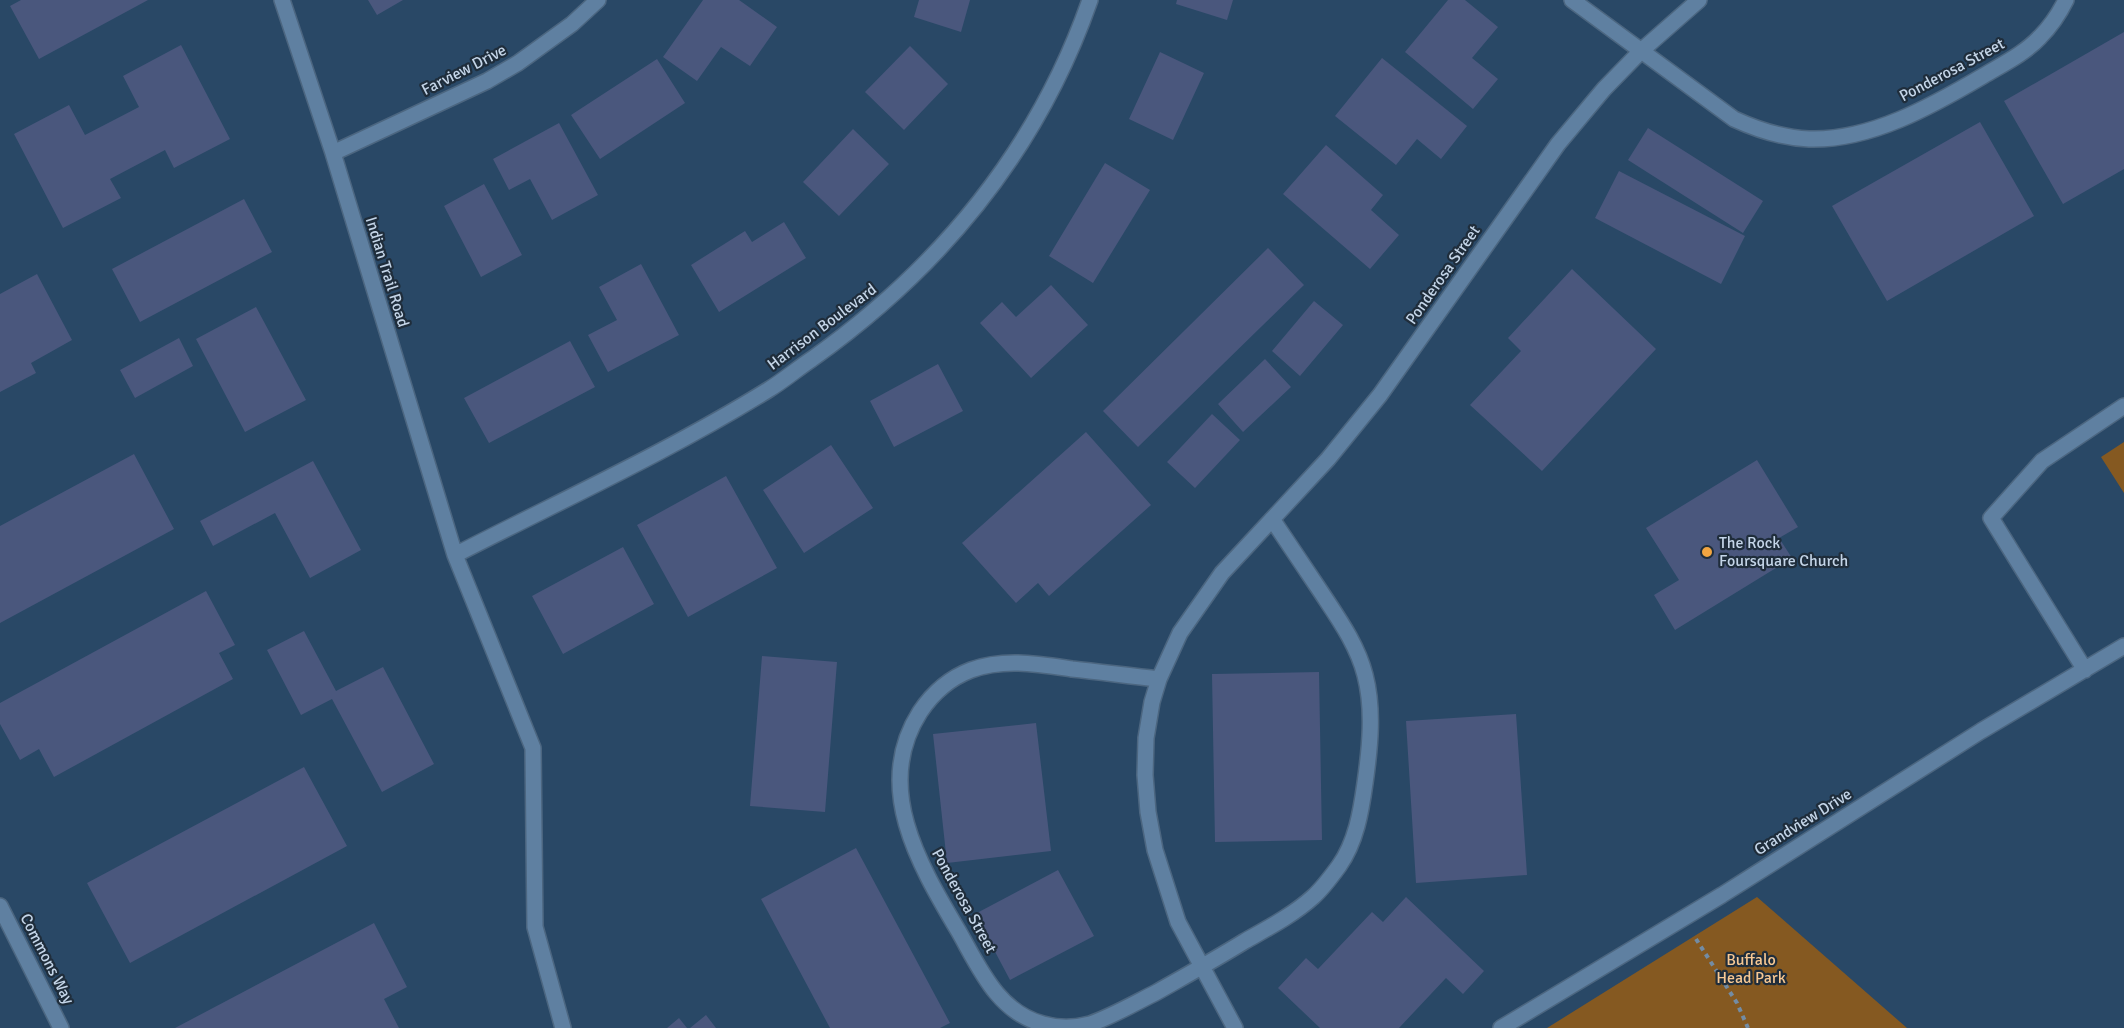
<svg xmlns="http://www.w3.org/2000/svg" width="2124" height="1028" font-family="Signika,sans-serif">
<rect width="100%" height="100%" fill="#294866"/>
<!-- green -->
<path fill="#855921" d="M2124,442v51l-23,-36z
M1757,897l150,131h-360z"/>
<!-- building -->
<path fill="#4a577d" d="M21,0h127l-109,59 -29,-53z
M368,0h35l-26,15z
M703,0h36l38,27 -27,39 -29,-19 -24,34 -34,-24z
M919,0h51l-9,32 -47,-15z
M1177,0h56l-6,20 -51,-16z
M1448,0h17l33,27 -26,31 26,21 -25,30 -68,-57z
M2124,32v137l-61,35 -59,-103z
M181,45l49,94 -56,29 -9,-18 -55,29 11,19 -58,30 -49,-94 55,-29 16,30 54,-28 -16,-31z
M910,46l38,38 -44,46 -39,-38z
M1160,52l44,21 -31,67 -44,-21z
M1382,58l85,68 -26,33 -24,-20 -21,26 -61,-49z
M657,59l28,44 -85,56 -29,-44z
M1980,122l54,94 -147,85 -55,-95z
M559,123l39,72 -46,25 -22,-41 -21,11 -16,-31z
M1648,128l115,73 -20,32 -115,-73z
M853,129l36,35 -50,52 -36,-34z
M1326,145l57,50 -12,15 28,25 -29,34 -87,-75z
M1105,163l45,27 -57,93 -44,-27z
M1619,171l126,65 -24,48 -126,-66z
M484,184l38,71 -41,22 -37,-71z
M244,199l28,53 -132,70 -28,-53z
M784,222l22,36 -87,54 -28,-47 54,-34 7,11z
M1268,248l36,37 -166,162 -35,-36z
M641,264l38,71 -71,37 -20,-37 29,-15 -18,-33z
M1572,269l84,80 -114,122 -72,-66 51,-54 -13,-13z
M37,274l35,66 -41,23 5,10 -36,19v-98z
M1051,285l37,40 -57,53 -51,-55 22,-21 14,15z
M1314,301l29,24 -43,51 -28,-25z
M256,307l50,93 -61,32 -49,-93z
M179,338l14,28 -58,32 -15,-28z
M570,341l25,46 -106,56 -25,-45z
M1265,359l26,28 -48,45 -25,-28z
M938,364l25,47 -69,36 -24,-46z
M1212,414l28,26 -45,48 -28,-26z
M1086,432l65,73 -102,91 -11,-13 -22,20 -54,-60z
M831,445l42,63 -69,45 -41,-63z
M134,454l40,75 -174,94v-97z
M1757,460l41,67 -19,11 13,20 -117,72 -21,-35 25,-15 -33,-52z
M313,461l48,89 -51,28 -35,-65 -62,33 -13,-25z
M726,476l51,92 -89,49 -51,-92z
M623,547l31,57 -91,50 -31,-58z
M206,591l29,54 -16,8 14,26 -179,98 -15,-28 -19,11 -20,-36v-21z
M304,631l32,60 47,-24 51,97 -52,28 -50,-93 -31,16 -34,-65z
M762,656l75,6 -12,150 -75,-6z
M1319,672l3,168 -107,2 -3,-168z
M1516,714l11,161 -111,8 -10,-162z
M1036,723l15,128 -104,12 -14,-129z
M304,767l43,79 -217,117 -43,-80z
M856,848l94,175 -10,5h-110l-69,-129z
M1058,870l36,66 -84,44 -35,-66z
M1406,897l78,74 -21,23 -17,-16 -47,50h-79l-42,-40 28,-30 12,11 54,-57 11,10z
M374,923l33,64 -23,12 15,29h-224z
M706,1015l10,13h-26z
M679,1018l8,10h-20z"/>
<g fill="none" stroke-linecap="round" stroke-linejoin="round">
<defs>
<path id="minor" d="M282,0l51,153 122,402 78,193 2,179 28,101
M1572,0l162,119c24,11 48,19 75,20 61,2 123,-33 174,-63 20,-12 41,-22 57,-39 11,-11 19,-23 26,-37
M333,153l154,-72 31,-18 54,-39 26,-24
M455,555c105,-54 213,-103 313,-165 15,-9 29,-21 44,-31 128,-91 226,-210 278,-359
M2085,670l-94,-152 51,-57 82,-55
M1159,679c-29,-3 -58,-7 -87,-10 -34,-5 -68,-11 -101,1 -21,8 -39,24 -51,42 -48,75 0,154 39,220 21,37 39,80 84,92 14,4 32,4 47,0 23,-8 45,-21 67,-32 30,-17 59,-33 88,-51 23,-13 48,-26 68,-44 10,-9 18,-20 26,-31 17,-24 22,-54 26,-83 5,-35 9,-74 0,-108 -8,-31 -27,-57 -44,-83 -16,-24 -33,-49 -49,-73
M0,906l61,122
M1235,1028l-57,-106 -23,-72 -7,-38 -3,-37 1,-37 6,-36 7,-23 21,-46 42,-60 106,-114 52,-64 178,-251 46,-55 37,-38 58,-51
M1501,1028l221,-133 259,-164 143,-85"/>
</defs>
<!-- minor casing -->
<use href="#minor" stroke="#4c6680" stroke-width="18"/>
<!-- path -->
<path stroke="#738ca4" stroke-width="4" stroke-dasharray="4.5 4.5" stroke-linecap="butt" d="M1696,939l41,64 11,25"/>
<!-- minor -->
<use href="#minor" stroke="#5f80a1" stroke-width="15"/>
</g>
<!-- markers -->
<circle fill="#f2a541" stroke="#1f2d3b" stroke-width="2" cx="1707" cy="552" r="6"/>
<g text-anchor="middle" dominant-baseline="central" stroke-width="4.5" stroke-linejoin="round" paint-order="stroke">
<!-- street labels -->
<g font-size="16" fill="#c4d5e8" stroke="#1f2d3b">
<text transform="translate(464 70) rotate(-27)">Farview Drive</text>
<text transform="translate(1952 70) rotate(-28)">Ponderosa Street</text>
<text transform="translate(387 272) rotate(73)">Indian Trail Road</text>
<text transform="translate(1443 275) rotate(-55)">Ponderosa Street</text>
<text transform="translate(822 327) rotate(-37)">Harrison Boulevard</text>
<text transform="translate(1803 822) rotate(-32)">Grandview Drive</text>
<text transform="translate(964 901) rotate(61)">Ponderosa Street</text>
<text transform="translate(47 959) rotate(63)">Commons Way</text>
</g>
<!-- poi labels -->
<g font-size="16" fill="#c4d5e8" stroke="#1f2d3b" text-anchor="start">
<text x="1719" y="543">The Rock<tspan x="1719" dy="18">Foursquare Church</tspan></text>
</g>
<!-- park labels -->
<g font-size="16" fill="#f7c893" stroke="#1f2d3b">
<text x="1751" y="960">Buffalo<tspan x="1751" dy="18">Head Park</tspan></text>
</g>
</g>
</svg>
